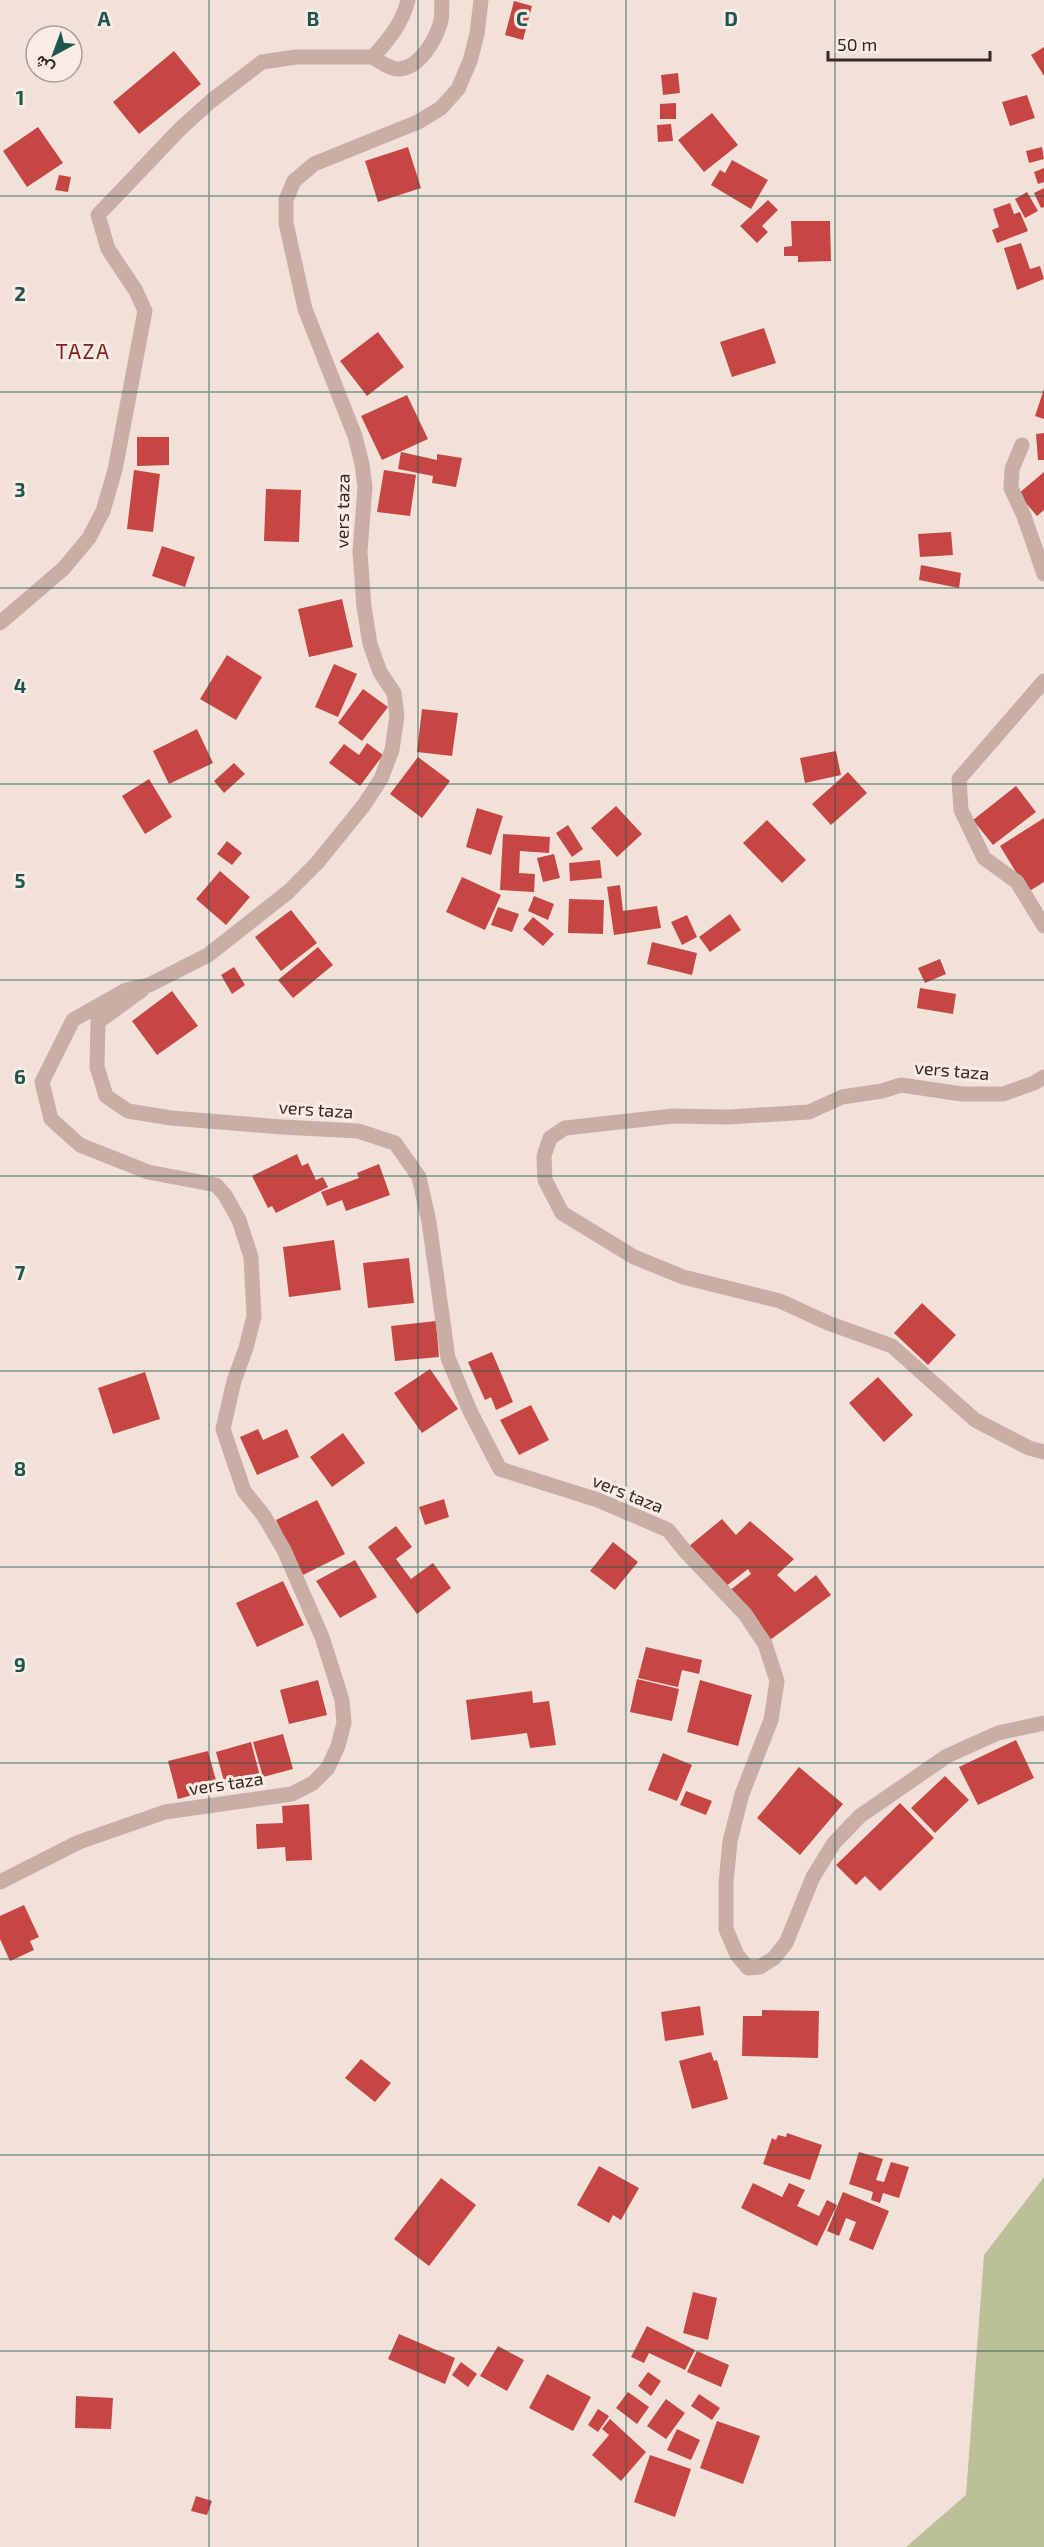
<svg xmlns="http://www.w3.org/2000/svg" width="1044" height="2547" font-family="'Exo 2',Vazirmatn,sans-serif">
<rect width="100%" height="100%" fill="#f1e1d9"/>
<!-- green -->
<path fill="#bbc099" d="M1044,2177v370h-138l60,-52 18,-240z"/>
<!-- building -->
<path fill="#c54643" d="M514,1l18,5 -9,34 -18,-5z
M1044,47v29l-13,-21z
M174,51l27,33 -62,50 -26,-32z
M678,73l2,20 -17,2 -2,-20z
M1027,95l8,23 -25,8 -8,-24z
M676,103v16h-16v-15z
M712,113l26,32 -34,27 -26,-32z
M671,124l2,17 -15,1 -1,-17z
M38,127l25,36 -36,24 -24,-36z
M408,147l13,41 -43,14 -13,-41z
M1042,147l2,12 -15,4 -3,-12z
M732,160l36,20 -17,29 -40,-24 9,-15 5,3z
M1044,168v14l-6,2 -4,-12z
M59,175l12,2 -3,15 -13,-2z
M1044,188v19l-3,1 -7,-15z
M1027,192l11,19 -13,7 -10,-19z
M768,200l10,10 -16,16 6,6 -11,11 -17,-17z
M1010,203l4,11 6,-2 8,19 -31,12 -5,-13 7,-3 -6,-18z
M791,221h39l1,40 -33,1v-6h-14v-9l8,-1z
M1021,243l9,26 10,-3 4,13 -27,11 -13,-42z
M764,328l12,35 -44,14 -12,-35z
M378,332l26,35 -37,29 -27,-35z
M1044,389v30l-9,-3z
M407,395l21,44 -46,21 -21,-44z
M1044,433v27h-6l-2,-26z
M137,437h32v28l-32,1z
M401,452l36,8v-6l25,4 -6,29 -24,-4 1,-7 -35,-7z
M134,470l26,4 -7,58 -26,-3z
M384,470l32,5 -6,41 -33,-4z
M1044,472v38l-7,6 -19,-22z
M266,489l35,1 -2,52 -35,-1z
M951,532l2,23 -33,2 -2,-23z
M162,546l33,11 -10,30 -33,-11z
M921,565l40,8 -2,15 -40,-8z
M342,599l11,48 -44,10 -11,-48z
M227,655l35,22 -26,43 -36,-21z
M334,664l23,10 -19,43 -23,-10z
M363,689l25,18 -26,34 -24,-18z
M422,709l36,4 -6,43 -35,-4z
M197,729l16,34 -44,21 -16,-33z
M367,743l16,12 -23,31 -31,-23 15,-19 15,11z
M836,751l5,24 -36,8 -5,-25z
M418,757l32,24 -28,37 -32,-24z
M234,763l11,11 -21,19 -10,-12z
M848,772l19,21 -36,32 -19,-21z
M149,779l23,38 -27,17 -23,-38z
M1016,786l20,26 -43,33 -20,-25z
M616,806l26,28 -25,23 -26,-29z
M477,808l26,8 -12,39 -25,-8z
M1044,818v64l-16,10 -28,-46z
M767,820l39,40 -24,23 -39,-40z
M568,825l15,24 -11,8 -16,-24z
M503,834l47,3 -1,16 -29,-2 -1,22 16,1 -1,18 -34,-2z
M227,841l15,12 -10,12 -15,-11z
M554,854l6,24 -17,4 -6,-24z
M600,860l2,18 -32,3 -1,-18z
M220,871l30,26 -24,28 -30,-26z
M462,877l39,18 -16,35 -39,-18z
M620,885l3,26 34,-5 4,22 -47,7 -7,-48z
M534,896l20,8 -6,16 -20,-9z
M569,899l35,1 -1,34 -35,-1z
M498,907l21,7 -7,18 -21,-7z
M291,910l26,33 -36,28 -26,-34z
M730,914l11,16 -31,22 -11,-15z
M687,915l10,22 -15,8 -11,-23z
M533,917l21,17 -11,12 -20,-17z
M652,942l45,11 -5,22 -45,-11z
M318,947l15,18 -40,33 -15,-18z
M940,959l6,15 -21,9 -7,-15z
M234,967l11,18 -13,9 -11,-19z
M920,988l36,6 -3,20 -36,-6z
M172,991l26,35 -41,29 -25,-34z
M297,1154l5,12 6,-3 8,17 7,-3 5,10 -52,26 -4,-7 -4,2 -16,-32z
M379,1164l11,31 -44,16 -4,-11 -15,6 -6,-14 38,-14 -2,-5z
M334,1240l7,50 -52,7 -6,-50z
M409,1258l5,45 -46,5 -5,-45z
M922,1303l34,32 -28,30 -34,-32z
M436,1321l3,36 -44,4 -4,-35z
M492,1352l21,50 -17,8 -5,-13 -6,3 -17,-38z
M430,1369l28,40 -36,24 -28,-40z
M145,1372l15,47 -47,15 -15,-46z
M878,1377l35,38 -29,27 -35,-39z
M531,1405l18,35 -30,15 -19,-35z
M258,1429l5,11 24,-11 12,28 -42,18 -17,-38z
M343,1433l22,30 -33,24 -22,-30z
M444,1499l5,18 -24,8 -6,-18z
M317,1500l28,54 -42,21 -27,-55z
M722,1519l14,16 14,-14 44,38 -17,16 18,17 21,-17 15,20 -61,45 -41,-49 22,-17 -3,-5 -23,18 -37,-40z
M396,1526l16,21 -16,12 15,20 22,-16 18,25 -34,26 -49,-67z
M613,1542l25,20 -23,28 -25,-19z
M355,1560l22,37 -37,21 -24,-37z
M283,1581l21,44 -47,22 -21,-44z
M646,1647l56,13 -3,14 -17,-4 -4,17 -40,-9z
M637,1679l42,10 -7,32 -42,-9z
M318,1680l9,35 -38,9 -9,-34z
M700,1680l52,15 -14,51 -51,-14z
M532,1691l1,12 16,-2 7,44 -26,3 -3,-15 -56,7 -5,-40z
M283,1734l10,35 -30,8 -10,-35z
M1016,1740l18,38 -56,27 -19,-38z
M251,1742l9,34 -35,9 -9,-33z
M208,1751l10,37 -40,11 -10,-38z
M663,1753l29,12 -15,36 -29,-11z
M799,1767l44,37 -43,51 -43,-37z
M945,1776l24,24 -34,33 -24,-25z
M686,1791l26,10 -6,14 -26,-10z
M900,1803l34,35 -54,53 -15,-15 -9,9 -20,-20z
M309,1804l3,56 -26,1 -1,-14 -28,2 -1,-25 27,-1 -1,-17z
M24,1905l15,32 -9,4 4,9 -24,11 -10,-22v-23z
M700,2006l4,29 -39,6 -4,-29z
M762,2010l57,1 -1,47 -76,-2 1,-40h19z
M711,2052l3,9 3,-1 11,39 -36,10 -13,-48z
M361,2059l30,24 -16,19 -30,-24z
M787,2133l35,12 -12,35 -47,-16 9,-26 4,2 2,-5 8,2z
M859,2152l24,7 -7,21 8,2 7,-20 18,5 -10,31 -16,-5 -3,10 -9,-3 2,-8 -24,-8z
M599,2166l40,22 -18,32 -8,-5 -4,8 -32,-18z
M441,2178l35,27 -47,61 -35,-27z
M753,2183l29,14 7,-14 16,7 -8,16 22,10 8,-16 10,5 -20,41 -76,-38z
M843,2192l46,19 -16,39 -24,-10 7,-18 -10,-4 -7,18 -12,-5z
M693,2292l24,6 -9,42 -25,-7z
M647,2326l48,24 -10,20 -36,-17 -5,10 -13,-6z
M399,2334l56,24 -10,26 -57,-25z
M498,2346l26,14 -17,31 -27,-15z
M697,2351l32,14 -8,22 -34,-15z
M461,2362l16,12 -9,13 -16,-12z
M648,2372l13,9 -10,15 -13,-10z
M547,2374l44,23 -18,34 -44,-23z
M628,2392l21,15 -12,17 -21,-16z
M699,2394l21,14 -8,12 -21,-14z
M76,2396l37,2 -2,31 -36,-1z
M666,2399l19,14 -19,26 -19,-13z
M598,2409l11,7 -11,16 -10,-7z
M610,2419l36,33 -25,29 -29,-26 17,-20 -7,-6z
M717,2421l43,15 -17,48 -43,-16z
M677,2429l23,11 -9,20 -24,-10z
M650,2455l41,14 -16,48 -41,-15z
M196,2496l16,5 -5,14 -16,-4z"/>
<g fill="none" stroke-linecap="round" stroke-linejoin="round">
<!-- minor -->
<path stroke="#c9aea5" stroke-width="15" d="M408,0c-6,24 -19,39 -35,57 7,5 17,12 26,12 20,-1 36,-28 41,-45 3,-7 1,-16 2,-24
M1022,445l-10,24 -1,19 13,28 20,58
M0,623l63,-54 26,-31 14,-27 12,-41 30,-159 -9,-20 -28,-42 -10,-34 83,-87 30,-27 51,-39 34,-5h77
M1044,681l-85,98 2,31 23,48 33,24 27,44
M142,990l-44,32 -1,45 9,29 22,15 43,7 111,9 76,4 37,12 24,34 10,45 19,136 22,53 30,58 98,31 70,30 17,21 60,63 20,30 12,37 -6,39 -29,74 -12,47 -4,42v46l11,26 11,13 12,-1 14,-9 12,-15 27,-66 21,-34 26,-27 87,-60 51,-23 46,-10
M1044,1077l-10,6 -31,11h-41l-61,-9 -19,6 -40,6 -33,15 -80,5 -56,-1 -108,12 -15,10 -6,18 1,24 17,33 72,44 49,20 97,24 48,22 64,23 83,74 54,28 15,4
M0,1882l79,-40 86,-30 127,-18 21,-11 15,-15 10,-22 6,-23 -2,-23 -20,-63 -38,-87 -20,-34 -20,-25 -21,-62 11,-48 12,-33 8,-32 -3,-59 -12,-37 -14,-25 -9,-10 -68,-13 -68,-27 -29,-26 -9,-37 31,-62 53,-30 23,-5 59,-30 42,-33 38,-30 29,-29 47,-58 17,-26 11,-29 5,-34 -3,-23 -14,-21 -10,-28 -6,-37 -4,-55 5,-65 -3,-23 -7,-28 -50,-127 -19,-86v-23l8,-19 20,-17 104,-42 23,-14 17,-19 12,-28 7,-27 4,-34"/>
</g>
<!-- grid -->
<path fill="none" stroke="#1c564d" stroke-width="1.5" stroke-opacity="0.55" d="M209,0v2547M418,0v2547M626,0v2547M835,0v2547M0,196h1044M0,392h1044M0,588h1044M0,784h1044M0,980h1044M0,1176h1044M0,1371h1044M0,1567h1044M0,1763h1044M0,1959h1044M0,2155h1044M0,2351h1044"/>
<g text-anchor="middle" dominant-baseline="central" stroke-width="6" stroke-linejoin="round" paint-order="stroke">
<!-- street labels -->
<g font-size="18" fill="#352826" stroke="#f9ece5">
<text transform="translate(342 511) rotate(-89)">vers taza</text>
<text transform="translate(952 1070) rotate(5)">vers taza</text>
<text transform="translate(316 1109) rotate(4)">vers taza</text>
<text transform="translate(628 1493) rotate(22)">vers taza</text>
<text transform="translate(226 1783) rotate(-8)">vers taza</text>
</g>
<!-- quarter labels -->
<g font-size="21" letter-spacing="1.5" fill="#832220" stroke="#f9ece5">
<text x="83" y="350">TAZA</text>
</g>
</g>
<g font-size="20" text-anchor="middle" font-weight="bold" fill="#1c564d" stroke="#f9ece5" stroke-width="6" stroke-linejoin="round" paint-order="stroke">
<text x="104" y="26">A</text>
<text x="313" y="26">B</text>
<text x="522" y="26">C</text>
<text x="731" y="26">D</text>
<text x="20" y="105">1</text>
<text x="20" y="301">2</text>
<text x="20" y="497">3</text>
<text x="20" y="693">4</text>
<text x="20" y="888">5</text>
<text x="20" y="1084">6</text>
<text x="20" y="1280">7</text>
<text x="20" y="1476">8</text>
<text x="20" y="1672">9</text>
</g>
<!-- north arrow -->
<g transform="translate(54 54) rotate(221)"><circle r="28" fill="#f9ece5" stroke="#ab9e99" stroke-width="1.5"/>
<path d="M0-4.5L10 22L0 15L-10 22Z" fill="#1c564d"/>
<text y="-9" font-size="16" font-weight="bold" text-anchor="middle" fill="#352826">ش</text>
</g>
<!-- scale -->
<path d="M828 51v9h162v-9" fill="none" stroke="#352826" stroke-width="3"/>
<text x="837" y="51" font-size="18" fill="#352826" stroke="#f9ece5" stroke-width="4.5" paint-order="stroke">50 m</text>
</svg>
